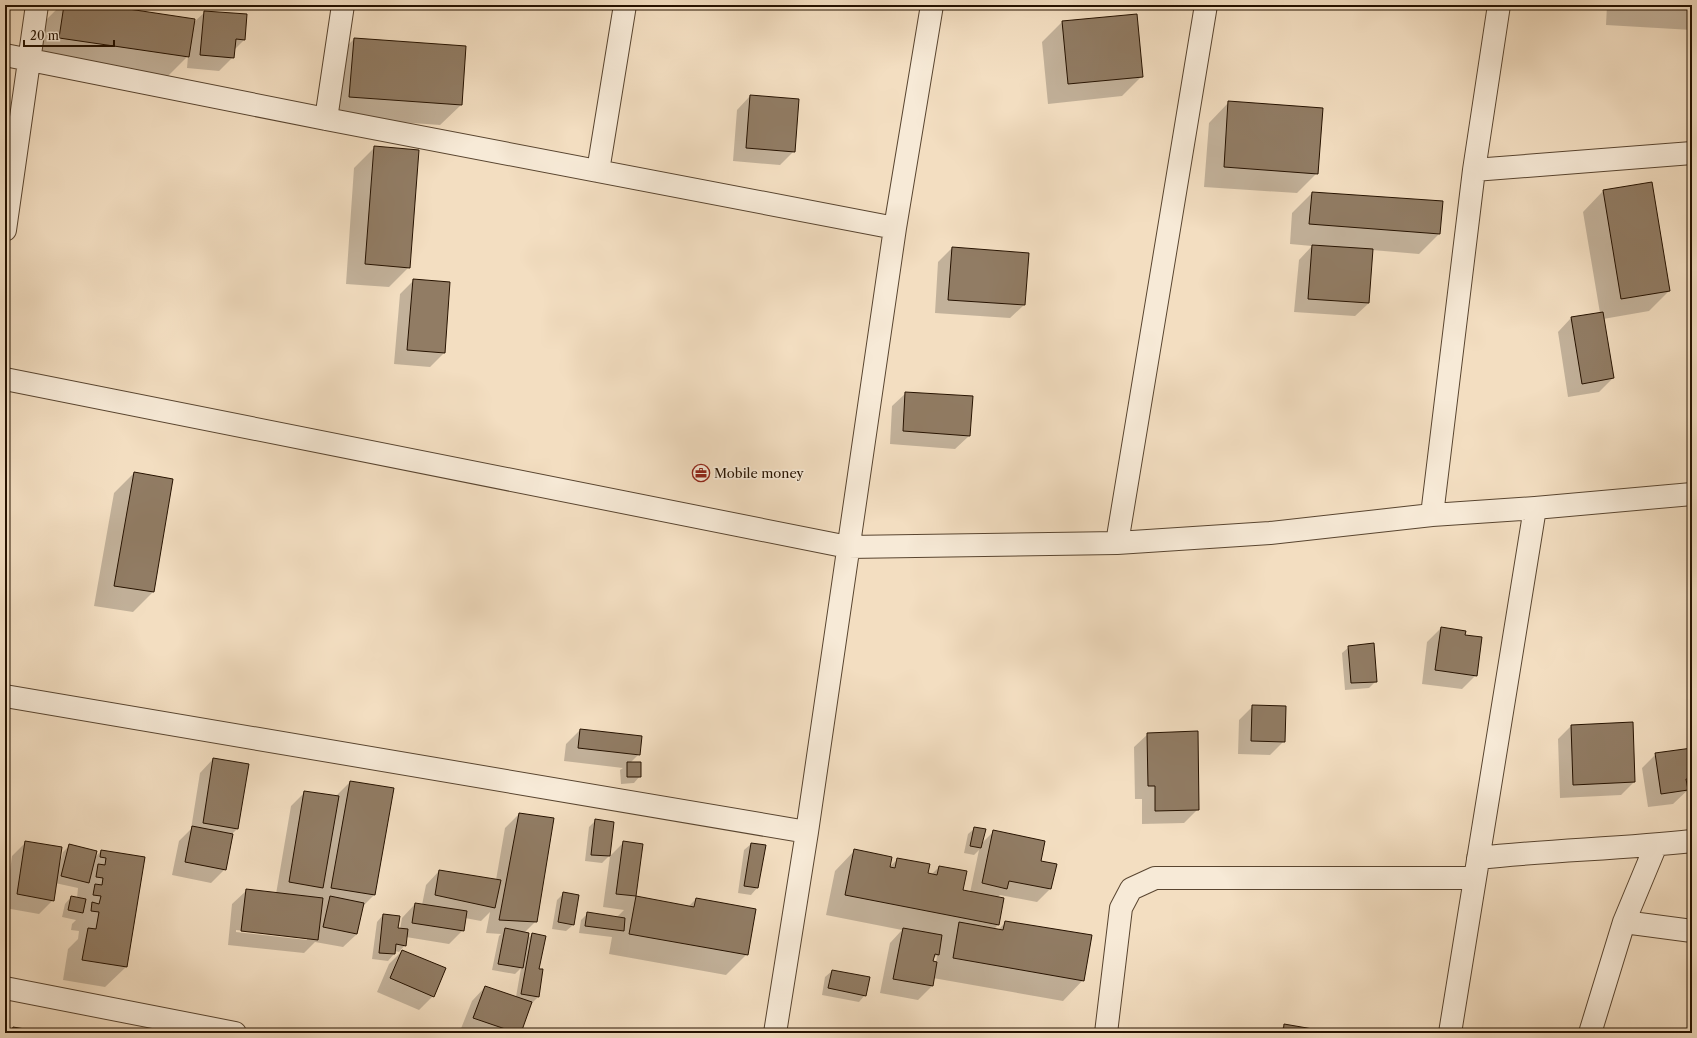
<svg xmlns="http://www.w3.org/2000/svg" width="1697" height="1038" font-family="'Libre Caslon Text',serif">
<rect width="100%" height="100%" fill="#f3dec1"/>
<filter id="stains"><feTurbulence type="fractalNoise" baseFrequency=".005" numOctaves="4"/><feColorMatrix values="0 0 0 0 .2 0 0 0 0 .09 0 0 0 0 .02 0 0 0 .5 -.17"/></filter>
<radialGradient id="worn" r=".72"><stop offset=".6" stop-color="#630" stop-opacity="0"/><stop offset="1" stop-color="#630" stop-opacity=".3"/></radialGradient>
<!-- shadow -->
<path fill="#0003" fill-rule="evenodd" d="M61,5h34l98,18 12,-11 39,28 -10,10 -1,7 -14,14 -32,-3 1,-12 -20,20 -128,-18 5,-37z
M1607,5h85v25l-86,-5z
M1062,22l80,54 -20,20 -74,8 -6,-62z
M354,39l107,66 -21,20 -111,-8 5,-58z
M750,96l44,55 -14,14 -47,-4 4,-51z
M1229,102l88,71 -20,20 -93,-6 5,-64z
M374,148l35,119 -20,20 -43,-3 8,-116z
M1651,184l18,107 -20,20 -46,8 10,59 -14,14 -31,5 -10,-65 13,-14 29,-5 -17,-101 20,-21z
M1312,193l127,41 -20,20 -47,-4 -3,53 -14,13 -61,-4 5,-52 13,-14 -22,-2 2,-31z
M952,248l72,57 -14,13 -75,-5 3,-51z
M414,280l30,73 -14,14 -36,-3 6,-70z
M906,393l63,43 -14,13 -65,-5 2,-38z
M134,473l38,7 -19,112 -20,20 -39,-6 20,-113z
M1441,628l23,8 12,39 -14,14 -40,-5 5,-42z
M1349,647l27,34 -7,7 -24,2 -3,-37z
M1253,706l31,35 -14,14 -32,-1 1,-34z
M1571,726l63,56 -13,13 -61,3 -2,-59z
M580,730l59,24 -9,9 10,13 -6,7 -13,1 -1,-14 3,-2 -59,-7 2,-17z
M1148,734l50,75 -14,14 -42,1v-25h-7l-1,-52z
M1692,749v37l-19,18 -25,3 -6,-39 14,-14z
M213,759l24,70 -5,5 -7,35 -14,14 -39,-8 7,-34 12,-12 9,-56z
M350,782l24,113 -12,12 -5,27 -14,13 -28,-5 -11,11 -76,-8 4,-41 14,-13 30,3 15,-88 14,-14 30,5zM236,930l71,8v2l-71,-8z
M519,814l17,107 -12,12 3,7 5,-6 6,36v27l-7,7 -11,29h-55l-5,-2 12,-30 13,-14 31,10 5,-29 -6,6 -23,-4 7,-34 2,-2 -15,-1 4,-21 -9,9 -16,-3 -2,12 -14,14 -43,-7 -1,8 -6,7 -4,-1 -1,3 -6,7 -16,-2 5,-37 6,-7 14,14h3l2,-11 13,-14 7,1 4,-20 13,-14 57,9 9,-52z
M596,820l13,36 -7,7 -17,-2 4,-34z
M975,828l7,15 12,-12 46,31 10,27 -13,13 -37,-7 -3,3 1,27 -4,4 4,1 8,-8 77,58 -20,21 -130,-23 -1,8 -14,14 -38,-7 10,-50 12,-13 -76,-15 9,-44 20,-21 34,17 9,-8 29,15 4,1 8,-8 23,24 8,2 9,-43 -5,5 -10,-2 4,-19zM937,955l-1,8 -4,-1 1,-3z
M26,842l34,21 3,-11 7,-7 24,13 7,-7 43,6 -18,110 -21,20 -42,-7 5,-31 10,-10 1,-8 -8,-1 1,-6 4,-4 -14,-3 3,-13 6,-7 6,1 1,-10 -23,-5 -2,17 -14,14 -34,-6 7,-52z
M624,842l18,3 -7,52 53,10 8,-8 51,55 -21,21 -117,-21 3,-17 -33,-4 2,-13 7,-7 28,5 8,-8 -21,-3 7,-51z
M751,844l6,44 -6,7 -13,-2 6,-43z
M564,893l9,32 -7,6 -14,-2 5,-29z
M402,951l31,45 -14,14 -42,-18 12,-28z
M832,971l33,24 -6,7 -37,-7 3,-18z
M1285,1025l46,8h-55z
M13,1028l17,5h-22z"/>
<!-- building -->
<path fill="#917c64" stroke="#261200" d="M64,5h38l93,14 -6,38 -130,-19z
M1628,5h64v4z
M204,11l43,3 -2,26 -9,-1 -2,19 -34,-3z
M1137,14l6,63 -75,7 -6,-63z
M354,38l112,8 -4,59 -113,-8z
M750,95l49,4 -4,53 -49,-4z
M1228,101l95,7 -5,66 -94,-7z
M374,146l45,4 -9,118 -45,-4z
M1652,182l18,109 -49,8 -18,-109z
M1312,192l131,9 -3,33 -131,-10z
M1312,245l61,4 -4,54 -61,-4z
M952,247l77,6 -4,52 -77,-5z
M413,279l37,3 -5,71 -38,-3z
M1603,312l11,66 -32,6 -11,-67z
M905,392l68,4 -3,40 -67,-5z
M134,472l39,7 -19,113 -40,-6z
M1441,627l25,4 -1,4 17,2 -5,39 -42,-6z
M1374,643l3,39 -26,1 -3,-37z
M1252,705l34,1 -1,36 -34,-1z
M1633,722l2,60 -62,3 -2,-60z
M580,729l62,7 -2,19 -62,-7z
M1198,731l1,79 -44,1v-25h-7l-1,-53z
M1692,748v31h-6l2,11 -27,4 -6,-41z
M213,758l36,6 -11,65 -35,-6z
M627,762h14v15h-14z
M350,781l44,7 -19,107 -44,-7z
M304,791l35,5 -16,92 -34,-6z
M519,813l35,5 -17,104 -38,-2z
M595,819l19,3 -4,34 -19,-1z
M192,826l41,8 -7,36 -41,-8z
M974,827l12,2 -5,19 -11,-2z
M993,830l52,11 -4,20 16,3 -6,25 -42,-8 -2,8 -25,-6z
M25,841l37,6 -8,54 -37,-7z
M623,841l20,3 -7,52 -20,-2z
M751,843l15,2 -8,43 -14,-2z
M69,844l28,7 -8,32 -28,-7z
M854,849l38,8 -2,10 5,1 2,-10 33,6 -2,9 9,2 2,-9 28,5 -4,19 41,8 -5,27 -154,-30z
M101,850l44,7 -18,110 -45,-7 6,-32 8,1 3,-17 -8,-1 1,-9 7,2 2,-8 -8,-1 2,-11 7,1 1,-7 -7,-1 2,-13 7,1 1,-7 -6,-1z
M439,870l62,10 -6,28 -60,-13z
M246,889l77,9 -5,42 -77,-9z
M563,892l16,3 -5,30 -16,-3z
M71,896l15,3 -3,14 -15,-3z
M330,896l34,7 -7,31 -34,-7z
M636,896l58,11 2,-9 60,11 -8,46 -119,-21z
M415,903l52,8 -3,20 -52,-8z
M587,912l38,6 -1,13 -39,-5z
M383,914l17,2 -2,12 10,1 -2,17 -10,-2 -1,10 -16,-1z
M1005,921l87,14 -8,46 -131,-23 6,-36 44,8z
M505,928l24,5 -6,35 -25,-4z
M903,928l39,7 -3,20 -4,-1 -2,7 4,1 -4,24 -40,-7z
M532,933l14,3 -7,33h4l-4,28 -18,-3z
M402,950l44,18 -12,29 -44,-19z
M832,970l38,7 -4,19 -38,-8z
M485,986l47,16 -11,31h-4l-44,-15z
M1284,1024l52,9h-53z
M13,1027l18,3v3h-20z
M99,1030l21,3h-21z"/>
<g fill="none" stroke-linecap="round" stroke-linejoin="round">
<defs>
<path id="minor" d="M5,55l321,64 569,109
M326,119l17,-114
M1474,170l218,-17
M598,171l27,-166
M5,230l32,-225
M5,379l843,168 269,-4 153,-10 162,-18 103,-7 157,-14
M1432,515l42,-345 25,-165
M1117,543l89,-538
M5,696l802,136
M1478,858c71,-8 143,-9 214,-17
M1624,922l68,9
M5,988l230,45
M775,1033l32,-201 88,-604 37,-223
M1106,1033l15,-125 10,-19 24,-11h320
M1450,1033l85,-525
M1590,1033l34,-111 32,-77"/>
</defs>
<!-- minor casing -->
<use href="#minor" stroke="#594530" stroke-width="24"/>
<!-- minor -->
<use href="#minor" stroke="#f7ead7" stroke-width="22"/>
</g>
<!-- icons -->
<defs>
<symbol id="office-ring" viewBox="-11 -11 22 22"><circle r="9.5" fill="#f7ead7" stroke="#8f2418" stroke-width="1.5"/><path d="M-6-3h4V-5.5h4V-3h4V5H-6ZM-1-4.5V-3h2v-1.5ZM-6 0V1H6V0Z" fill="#8f2418"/></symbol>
</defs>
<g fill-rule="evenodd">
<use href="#office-ring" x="691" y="463" width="20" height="20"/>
</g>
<g text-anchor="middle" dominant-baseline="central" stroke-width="3" stroke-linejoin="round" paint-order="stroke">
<!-- poi labels -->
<g font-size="13" fill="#261200" stroke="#f7ead7" text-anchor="start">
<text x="714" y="473">Mobile money</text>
</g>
</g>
<!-- margin -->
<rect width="1697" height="1038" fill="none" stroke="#f3dec1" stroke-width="20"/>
<rect x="6" y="6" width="1685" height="1026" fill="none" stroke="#261200" stroke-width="2"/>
<rect x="10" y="10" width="1677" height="1018" fill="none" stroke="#261200"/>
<!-- scale -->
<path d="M24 40v6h90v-6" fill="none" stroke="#261200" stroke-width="2"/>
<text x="30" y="40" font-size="12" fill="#261200" stroke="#f7ead7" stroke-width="3" paint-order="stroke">20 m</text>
<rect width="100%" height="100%" filter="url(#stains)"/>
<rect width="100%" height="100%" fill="url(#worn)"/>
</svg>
